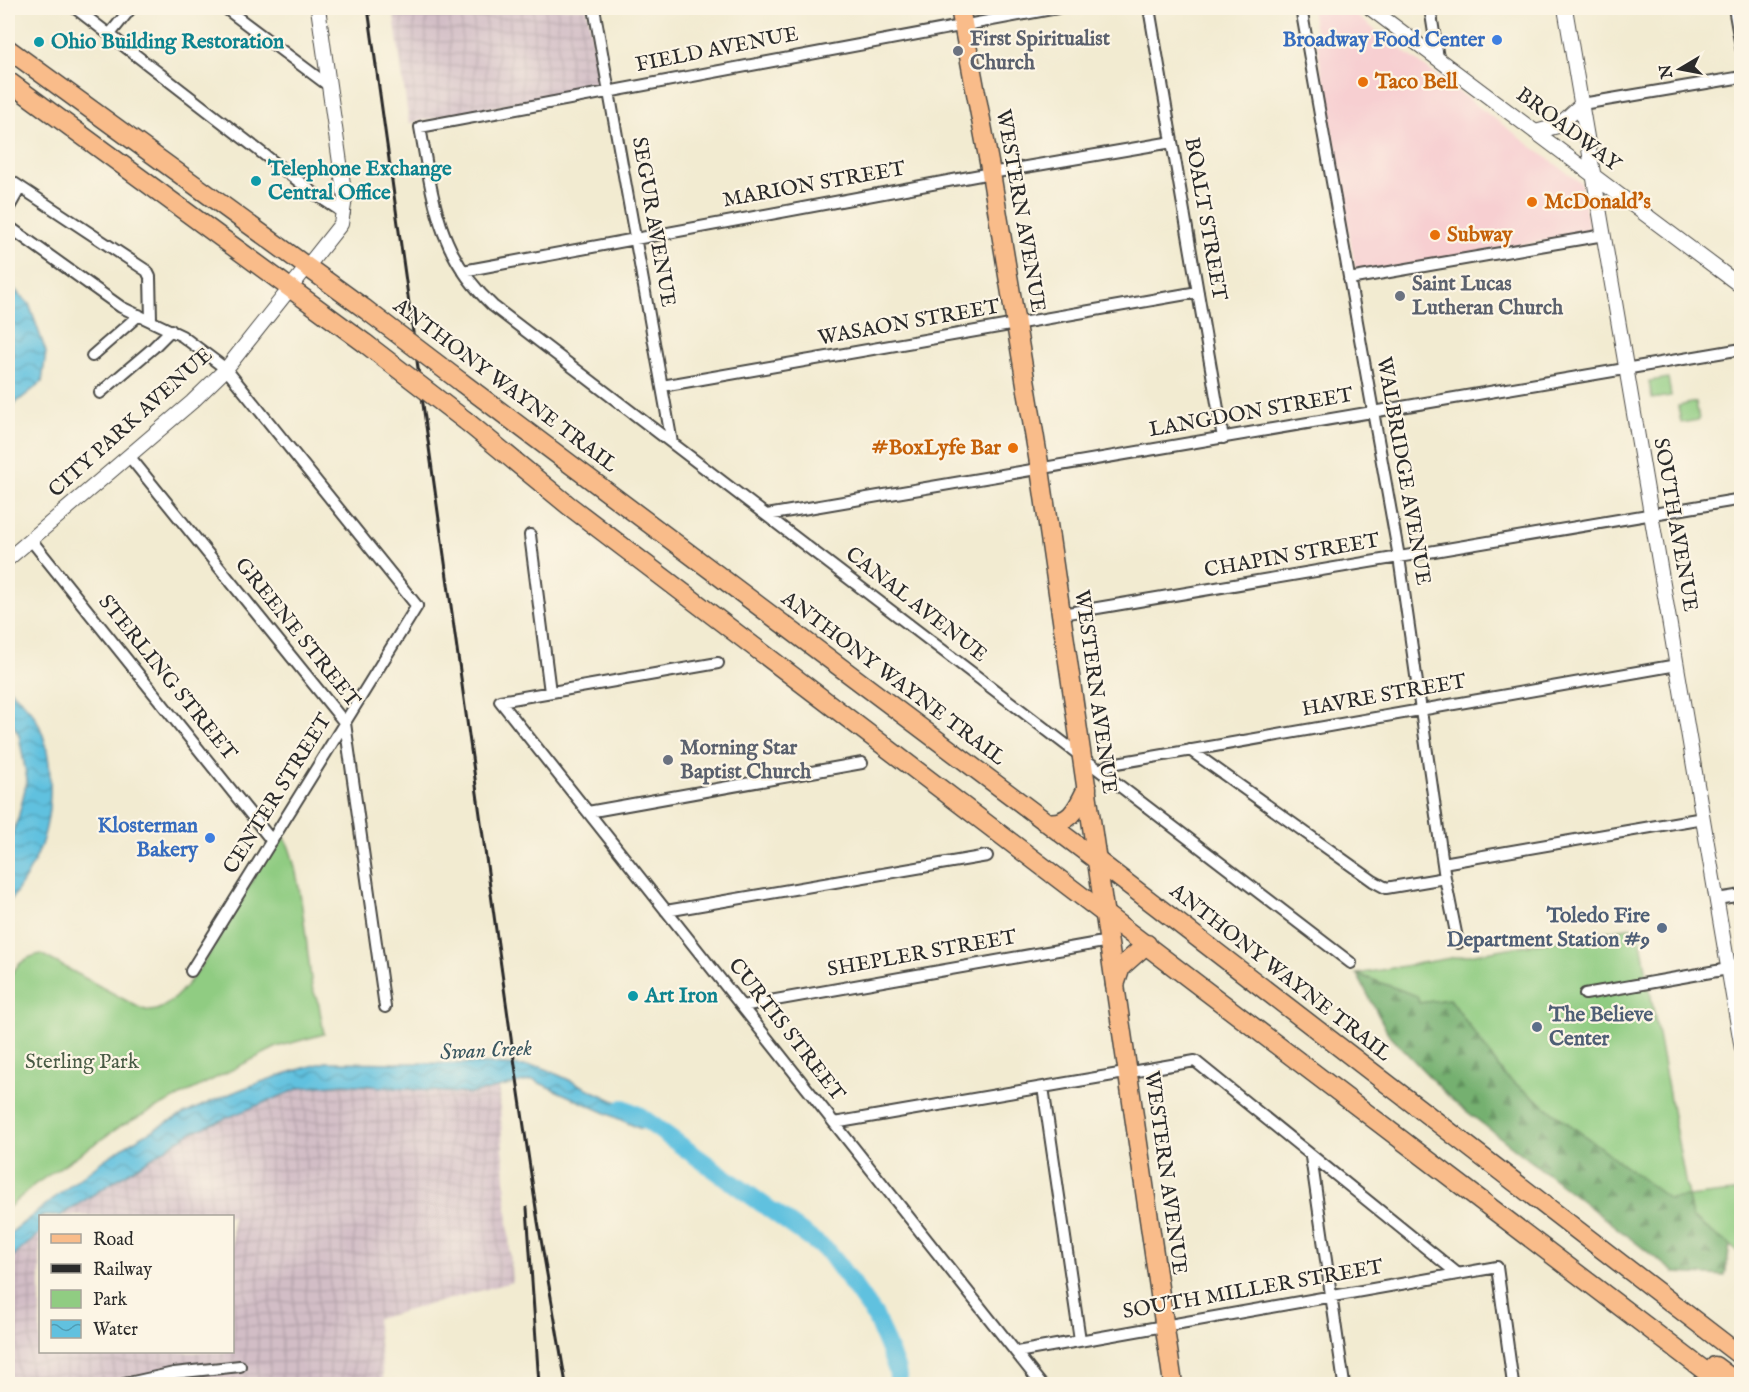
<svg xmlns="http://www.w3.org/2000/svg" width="1749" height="1392" font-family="'IM FELL English',serif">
<defs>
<pattern id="industrial-grid" width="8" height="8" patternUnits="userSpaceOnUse" patternTransform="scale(1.5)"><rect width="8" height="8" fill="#d2bdc6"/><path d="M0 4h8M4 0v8" fill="none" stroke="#b4a3aa"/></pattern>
<pattern id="forest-firs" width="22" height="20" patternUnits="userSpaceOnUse" patternTransform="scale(1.5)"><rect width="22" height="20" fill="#74b070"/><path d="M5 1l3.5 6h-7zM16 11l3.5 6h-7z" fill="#5f8f5c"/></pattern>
<pattern id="water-waves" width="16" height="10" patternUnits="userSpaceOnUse" patternTransform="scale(1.5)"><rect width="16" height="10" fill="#61c1df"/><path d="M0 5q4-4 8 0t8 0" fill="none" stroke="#509db5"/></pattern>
</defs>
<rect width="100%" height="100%" fill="#fcf5e5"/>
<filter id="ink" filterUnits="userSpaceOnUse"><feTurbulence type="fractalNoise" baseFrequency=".0167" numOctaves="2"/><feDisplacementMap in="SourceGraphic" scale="12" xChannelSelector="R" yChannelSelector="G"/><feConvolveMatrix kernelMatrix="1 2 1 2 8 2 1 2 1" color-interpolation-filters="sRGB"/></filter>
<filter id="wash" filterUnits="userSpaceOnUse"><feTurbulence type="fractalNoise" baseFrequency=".008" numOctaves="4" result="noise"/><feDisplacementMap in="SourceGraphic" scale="24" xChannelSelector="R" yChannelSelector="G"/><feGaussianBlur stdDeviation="1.35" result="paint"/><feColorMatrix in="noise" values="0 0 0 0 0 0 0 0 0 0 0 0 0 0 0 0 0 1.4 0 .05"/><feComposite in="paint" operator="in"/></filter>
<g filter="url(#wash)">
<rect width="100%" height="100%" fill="#f2ebd1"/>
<!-- built -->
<path fill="#f7cfd1" d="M1311,8h35l235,175 9,50 -234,41z"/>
<!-- industrial -->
<path fill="url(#industrial-grid)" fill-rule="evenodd" d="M393,8h194l15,79 -193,36z
M326,1062l172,14 14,206 -136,37 8,65h-376v-149l97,-75 51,-31 131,-57zM40,1216h192v136h-192z"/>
<!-- green -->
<path fill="#90cc82" stroke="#5e7c56" stroke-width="1.5" d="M1668,378l3,18 -19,3 -3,-18z
M1696,402l3,18 -18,3 -3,-17z
M280,831c20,20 27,123 32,156l7,18 5,29 -47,13 -156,79 -87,59 -26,23v-226c6,-16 16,-25 33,-28l97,53c6,3 12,5 18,3 40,-12 100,-141 124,-179z
M1638,926l50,271 53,-6v63l-236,-178 -55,-77 -31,4 -2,-7 -60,-22z"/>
<!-- forest -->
<path fill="url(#forest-firs)" stroke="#506e4e" stroke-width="1.5" d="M1357,974l60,22 2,7 31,-4 55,77 164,123 19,-2 4,21 38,27 -5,31 -50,-3 -223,-173 -63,-65z"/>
<!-- water -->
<path fill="url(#water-waves)" stroke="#467685" stroke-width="1.5" d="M8,283l21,21 17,48 -4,30 -34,27v-47l5,-7 -5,-27z
M8,688c8,8 19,17 25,26 23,36 21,101 5,139 -7,17 -19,36 -30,51v-61l10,-24 9,-39 -8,-45 -11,-20z
M326,1062l165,2 50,3 104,48 -4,14 -108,-49 -63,14 -126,-10 -44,4 -110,45 -130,83h-20v17l-32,28v-26c32,-25 64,-52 97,-76 65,-44 145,-77 221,-97z"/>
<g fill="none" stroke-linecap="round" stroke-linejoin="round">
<!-- river -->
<path stroke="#61c1df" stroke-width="18" d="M623,1108l17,8 189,136 46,64 22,54 2,14"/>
</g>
</g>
<g filter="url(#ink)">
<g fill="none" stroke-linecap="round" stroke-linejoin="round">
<defs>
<path id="minor" d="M75,8l240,186 29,19
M225,8l104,78
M594,8l78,435
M1057,8l-637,119c13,71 17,127 73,179l858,657
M1149,8l74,430
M1301,8l98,549 46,321 13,65
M1430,8l8,50
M1734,8l8,44
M110,34l21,-26
M1582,104l160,-27
M8,179l139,92 3,6 1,42
M8,209l12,-21
M8,226l113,81 61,29 44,33 191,237 -226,365
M463,271l528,-98 181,-31
M1349,279l255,-44
M92,356l47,-41
M662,386l536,-94
M100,393l53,-45 18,-18
M129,456l216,267 40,284
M767,515l975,-166
M530,535l20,157
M31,540l241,301
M1062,614l680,-115
M718,663l-218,38 541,683
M1190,750l183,131 13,7 59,-10
M1099,770l12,-6 47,-8 519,-91
M588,812l274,-49
M1443,863l260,-45
M1717,899l25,-4
M666,911l321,-55
M1585,994l143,-25
M742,1006l367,-65
M1043,1087l37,253
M834,1123l361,-62 263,213
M1311,1157l33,227
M1017,1352l480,-85 16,117
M124,1384l50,-11 66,-7"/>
<path id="tertiary" d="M1370,8l372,279
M1565,8l177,1041
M1535,132l23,-6 24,-22
M8,559l184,-157 34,-33 115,-145 4,-26 -27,-190"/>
<path id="primary" d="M960,8l31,165 49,296 133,915"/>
<path id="trunk" d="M8,49l357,260
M8,81l358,263
M461,382l637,479 644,496
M466,421l102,84 1154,879
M1045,822c25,4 32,-13 42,-34
M1115,985l6,-18 26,-23
M1715,1366l24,18"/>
</defs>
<!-- minor casing -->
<use href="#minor" stroke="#494844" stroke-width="14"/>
<!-- tertiary casing -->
<use href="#tertiary" stroke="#494844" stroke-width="16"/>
<!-- primary casing -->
<use href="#primary" stroke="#494844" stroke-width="21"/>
<!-- trunk casing -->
<use href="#trunk" stroke="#494844" stroke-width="21"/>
<!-- minor -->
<use href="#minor" stroke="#fff" stroke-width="10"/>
<!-- tertiary -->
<use href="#tertiary" stroke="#fff" stroke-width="14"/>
<!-- primary -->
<use href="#primary" stroke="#f9bc8a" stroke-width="18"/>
<!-- trunk -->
<use href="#trunk" stroke="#f9bc8a" stroke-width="18"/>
<!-- rail -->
<path stroke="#2b2b2b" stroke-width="3" d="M368,8l143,1030 27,184 28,162
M527,1208l12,176"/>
<defs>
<path id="trunk-bridge" d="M365,309l96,73
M366,344l100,77"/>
</defs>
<!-- trunk-bridge casing -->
<use href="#trunk-bridge" stroke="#494844" stroke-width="21" stroke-linecap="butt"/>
<!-- trunk-bridge -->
<use href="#trunk-bridge" stroke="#f9bc8a" stroke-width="18"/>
</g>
</g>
<!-- markers -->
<g fill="#3f7fe0" stroke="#fcf5e5" stroke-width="2">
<circle cx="1497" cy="40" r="6"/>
<circle cx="210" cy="838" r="6"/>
</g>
<g fill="#0f9aa8" stroke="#fcf5e5" stroke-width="2">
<circle cx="39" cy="42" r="6"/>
<circle cx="256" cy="181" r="6"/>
<circle cx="633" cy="996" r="6"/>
</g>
<g fill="#6b7280" stroke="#fcf5e5" stroke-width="2">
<circle cx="958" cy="51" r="6"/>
<circle cx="1400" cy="296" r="6"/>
<circle cx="668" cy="760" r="6"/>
</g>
<g fill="#e8710a" stroke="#fcf5e5" stroke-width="2">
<circle cx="1363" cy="82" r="6"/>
<circle cx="1532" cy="202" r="6"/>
<circle cx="1435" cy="235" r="6"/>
<circle cx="1013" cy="448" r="6"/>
</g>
<g fill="#5c6f8a" stroke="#fcf5e5" stroke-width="2">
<circle cx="1662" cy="928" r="6"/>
<circle cx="1537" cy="1027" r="6"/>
</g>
<g text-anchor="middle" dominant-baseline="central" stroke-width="4.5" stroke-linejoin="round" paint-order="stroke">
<!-- worship labels -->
<g font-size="21" font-weight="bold" fill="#5b616d" stroke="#fcf5e5" text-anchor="start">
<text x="970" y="39">First Spiritualist<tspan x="970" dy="24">Church</tspan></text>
<text x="1412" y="284">Saint Lucas<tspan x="1412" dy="24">Lutheran Church</tspan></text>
<text x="680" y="748">Morning Star<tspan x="680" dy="24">Baptist Church</tspan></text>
</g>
<!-- shop labels -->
<g font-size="21" font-weight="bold" fill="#366cbe" stroke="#fcf5e5" text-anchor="end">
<text x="1485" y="40">Broadway Food Center</text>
<text x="198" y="826">Klosterman<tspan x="198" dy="24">Bakery</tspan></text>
</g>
<!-- culture labels -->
<g font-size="21" font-weight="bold" fill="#0d838f" stroke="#fcf5e5" text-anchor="start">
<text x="51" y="42">Ohio Building Restoration</text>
<text x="268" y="169">Telephone Exchange<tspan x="268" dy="24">Central Office</tspan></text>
<text x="645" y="996">Art Iron</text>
</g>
<!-- street labels -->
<g font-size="21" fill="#2b2b2b" stroke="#fcf5e5">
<text transform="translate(717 50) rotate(-11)">FIELD AVENUE</text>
<text transform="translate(1568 130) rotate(37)">BROADWAY</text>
<text transform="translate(814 185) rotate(-10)">MARION STREET</text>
<text transform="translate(1020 211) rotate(80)">WESTERN AVENUE</text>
<text transform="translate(1205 219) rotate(80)">BOALT STREET</text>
<text transform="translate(653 222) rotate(80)">SEGUR AVENUE</text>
<text transform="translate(909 323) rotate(-10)">WASAON STREET</text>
<text transform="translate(505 386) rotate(37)">ANTHONY WAYNE TRAIL</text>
<text transform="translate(1251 413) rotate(-10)">LANGDON STREET</text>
<text transform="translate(131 423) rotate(-42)">CITY PARK AVENUE</text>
<text transform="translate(1403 471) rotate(80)">WALBRIDGE AVENUE</text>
<text transform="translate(1675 525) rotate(80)">SOUTH AVENUE</text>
<text transform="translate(1292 556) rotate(-10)">CHAPIN STREET</text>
<text transform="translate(916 605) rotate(38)">CANAL AVENUE</text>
<text transform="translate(297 633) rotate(51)">GREENE STREET</text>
<text transform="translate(167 678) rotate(51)">STERLING STREET</text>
<text transform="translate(893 679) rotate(37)">ANTHONY WAYNE TRAIL</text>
<text transform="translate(1095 692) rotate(82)">WESTERN AVENUE</text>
<text transform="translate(1384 696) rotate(-10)">HAVRE STREET</text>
<text transform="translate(278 794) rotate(-58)">CENTER STREET</text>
<text transform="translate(922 954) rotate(-10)">SHEPLER STREET</text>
<text transform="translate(1280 973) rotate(38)">ANTHONY WAYNE TRAIL</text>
<text transform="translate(786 1030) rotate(52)">CURTIS STREET</text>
<text transform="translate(1165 1173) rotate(82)">WESTERN AVENUE</text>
<text transform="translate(1253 1290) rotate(-10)">SOUTH MILLER STREET</text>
</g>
<!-- food labels -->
<g font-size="21" font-weight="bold" fill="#c56008" stroke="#fcf5e5" text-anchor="start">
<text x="1375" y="82">Taco Bell</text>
<text x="1544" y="202">McDonald's</text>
<text x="1447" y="235">Subway</text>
<text x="1001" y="448" text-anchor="end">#BoxLyfe Bar</text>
</g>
<!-- service labels -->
<g font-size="21" font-weight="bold" fill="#4e5e75" stroke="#fcf5e5" text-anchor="end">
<text x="1650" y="916">Toledo Fire<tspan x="1650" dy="24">Department Station #9</tspan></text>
<text x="1549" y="1015" text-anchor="start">The Believe<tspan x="1549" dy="24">Center</tspan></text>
</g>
<!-- park labels -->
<g font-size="21" fill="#495b45" stroke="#fcf5e5">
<text x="82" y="1062">Sterling Park</text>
</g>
<!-- water labels -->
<g font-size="22" font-style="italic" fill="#3b5861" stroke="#fcf5e5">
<text transform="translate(486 1051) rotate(-3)">Swan Creek</text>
</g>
</g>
<!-- margin -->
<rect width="1749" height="1392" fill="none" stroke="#fcf5e5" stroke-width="30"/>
<!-- legend -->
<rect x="39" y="1215" width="195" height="138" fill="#fcf5e5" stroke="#a8a49b" stroke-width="1.5"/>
<rect x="51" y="1234" width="30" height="9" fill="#f9bc8a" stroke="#a8a49b" stroke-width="1.5"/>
<text x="93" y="1245" font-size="18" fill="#2b2b2b">Road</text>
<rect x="51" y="1264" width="30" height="9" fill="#2b2b2b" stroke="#a8a49b" stroke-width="1.5"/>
<text x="93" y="1275" font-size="18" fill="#2b2b2b">Railway</text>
<rect x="51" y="1290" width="30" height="18" fill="#90cc82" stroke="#a8a49b" stroke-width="1.5"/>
<text x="93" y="1305" font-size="18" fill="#2b2b2b">Park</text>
<rect x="51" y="1320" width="30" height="18" fill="url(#water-waves)" stroke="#a8a49b" stroke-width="1.5"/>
<text x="93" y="1335" font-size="18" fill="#2b2b2b">Water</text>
<!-- north arrow -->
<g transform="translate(1680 69) rotate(260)" stroke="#fcf5e5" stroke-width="4.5" paint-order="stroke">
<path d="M0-4.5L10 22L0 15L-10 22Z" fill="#2b2b2b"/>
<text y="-9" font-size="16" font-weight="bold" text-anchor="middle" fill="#2b2b2b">N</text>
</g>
</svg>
